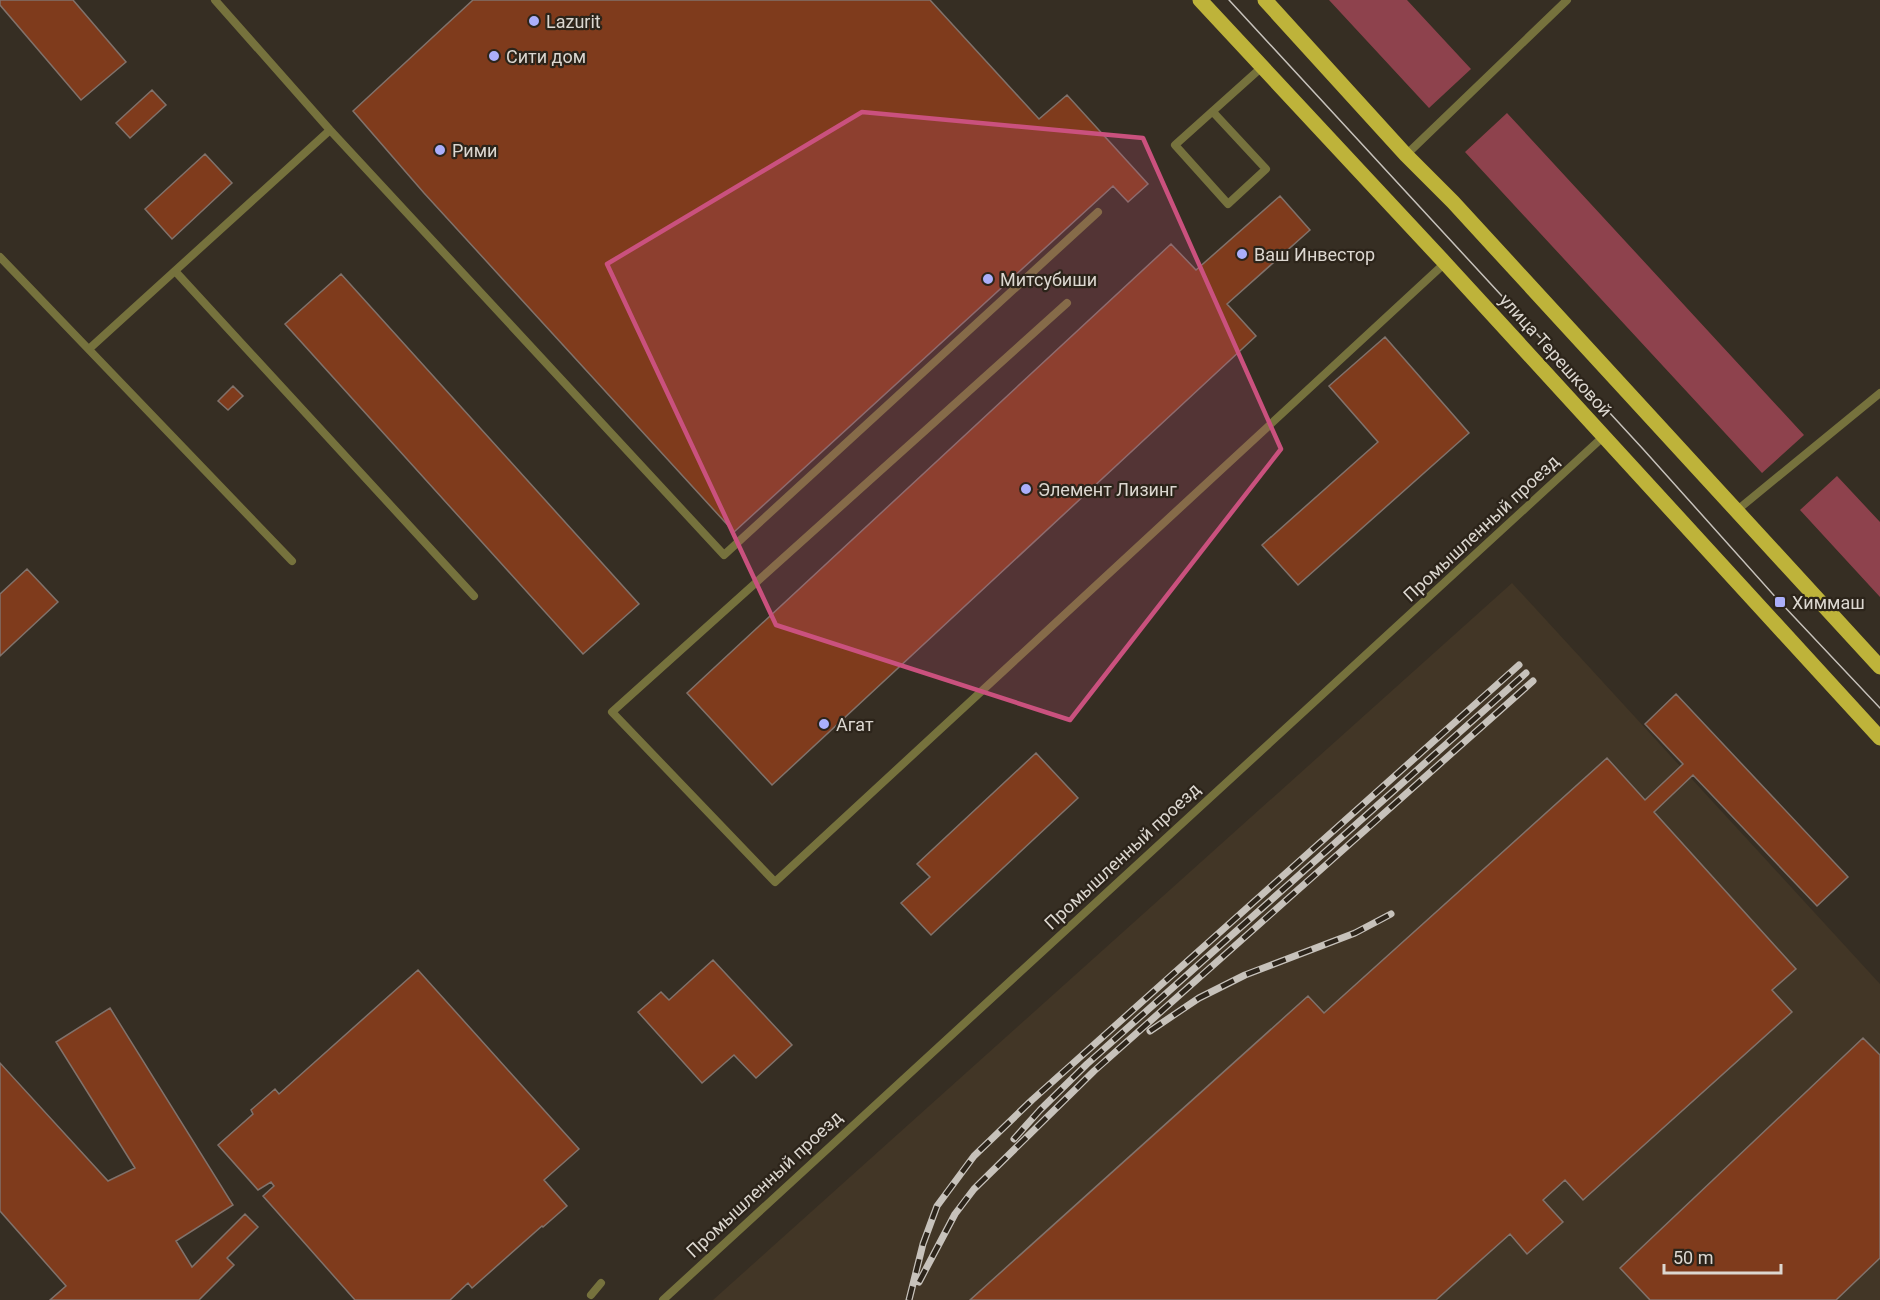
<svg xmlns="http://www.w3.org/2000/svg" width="1880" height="1300" font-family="Roboto,sans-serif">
<rect width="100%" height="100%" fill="#362e23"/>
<!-- built -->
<path fill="#423626" d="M1512,583l368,401v316h-1167z"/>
<!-- forest -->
<path fill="#8e424d" d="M1329,0h78l64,69 -42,39z
M1507,113l297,322 -42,38 -297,-321z
M1837,476l43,46v75l-80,-87z"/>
<!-- building -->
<path fill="#7f3b1c" stroke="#81726b" stroke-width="1.5" d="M0,0h73l53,62 -45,38 -81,-95z
M473,0h457l109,119 28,-24 81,89 -20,18 -15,-16 -379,346 -310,-339 -71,-82z
M152,90l14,15 -36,33 -14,-15z
M205,154l27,29 -60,56 -27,-30z
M1280,196l30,34 -83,74 29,32 -484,449 -85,-92 484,-449 25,26z
M341,274l298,330 -56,50 -298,-330z
M1385,337l84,96 -171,152 -36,-40 116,-103 -49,-56z
M233,386l10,10 -15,14 -10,-9z
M27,569l31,33 -58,54v-62z
M1676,694l172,183 -31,29 -124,-131 -39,37 142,157 -24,21 20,22 -209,188 -18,-20 -22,20 20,22 -36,32 -17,-20 -74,66h-466l338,-304 16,17 283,-255 38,42 38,-36 -38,-40z
M1036,753l42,45 -147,137 -30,-32 29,-26 -13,-13z
M713,960l79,85 -36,33 -22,-23 -32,28 -64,-71 23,-20 8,8z
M418,970l161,179 -35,31 23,26 -24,21 -1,-1 -70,62 -4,-5 -18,17h-95l-92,-104 11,-10 -3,-4 -13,8 -40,-45 35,-31 -2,-4 24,-21 4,5z
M110,1008l123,197 -57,36 16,26 53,-53 13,13 -31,31 7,7 -35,35h-149l16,-14 -66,-75v-148l108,118 27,-13 -79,-126z
M1863,1038l17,17v203l-44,42h-186l-30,-32z"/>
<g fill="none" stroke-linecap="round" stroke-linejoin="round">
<!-- lane -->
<path stroke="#76723d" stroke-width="8" d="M215,0l115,130 394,425 374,-343
M1213,112l53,57 -38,35 -53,-59 87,-78
M1406,155l161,-155
M0,257l292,304
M175,271l299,325
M1067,303l-455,409 163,170 670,-619
M89,349l241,-219
M1736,511l144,-118
M591,1295l10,-12
M663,1300l941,-864"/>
<!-- primary -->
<path stroke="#beb33a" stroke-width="15" d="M1200,0l245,263 435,475
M1265,0l141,155 47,47 427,465"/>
<!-- tram -->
<path stroke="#c7c2bb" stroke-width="1.5" d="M1229,0l414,449 137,153 100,106"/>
<defs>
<path id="rail" d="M1150,1031l49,-33 46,-23 110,-42 36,-19
M1014,1139l26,-29 47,-46 439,-391
M919,1282l36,-68 19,-25 120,-118 439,-390
M909,1300l14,-56 14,-38 37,-50 58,-56 487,-435"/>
</defs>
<!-- rail casing -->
<use href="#rail" stroke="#c7c2bb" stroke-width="7"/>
<!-- rail -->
<use href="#rail" stroke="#2c241a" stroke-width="4.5" stroke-dasharray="14" stroke-linecap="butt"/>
</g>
<!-- marked area -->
<path fill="#ca517e" fill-opacity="0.2" stroke="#ca517e" stroke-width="4.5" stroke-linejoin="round" d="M862,112l281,26 138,311 -211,271 -294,-95 -169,-361z"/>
<!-- markers -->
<g fill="#abaffb" stroke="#2c241a" stroke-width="2">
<circle cx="534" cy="21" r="6"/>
<circle cx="494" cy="56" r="6"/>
<circle cx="440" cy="150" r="6"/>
<circle cx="1242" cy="254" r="6"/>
<circle cx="988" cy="279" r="6"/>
<circle cx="1026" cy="489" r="6"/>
<rect x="1774" y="596" width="12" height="12" rx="3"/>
<circle cx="824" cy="724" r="6"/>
</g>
<g text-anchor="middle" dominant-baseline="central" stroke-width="4.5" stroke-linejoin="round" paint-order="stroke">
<!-- poi labels -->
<g font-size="18" fill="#dcd7d0" stroke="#2c241a" text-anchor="start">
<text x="546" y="21">Lazurit</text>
<text x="506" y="56">Сити дом</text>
<text x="452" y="150">Рими</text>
<text x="1254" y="254">Ваш Инвестор</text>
<text x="1000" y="279">Митсубиши</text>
<text x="1038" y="489">Элемент Лизинг</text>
<text x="1792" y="602">Химмаш</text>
<text x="836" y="724">Агат</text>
</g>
<!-- street labels -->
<g font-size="18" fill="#dcd7d0" stroke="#2c241a">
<text transform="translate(1556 355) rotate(48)">улица Терешковой</text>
<text transform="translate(1481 528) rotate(-43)">Промышленный проезд</text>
<text transform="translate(1122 856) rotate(-43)">Промышленный проезд</text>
<text transform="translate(764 1184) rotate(-43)">Промышленный проезд</text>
</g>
</g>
<!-- scale -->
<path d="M1664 1264v9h117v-9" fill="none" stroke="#dcd7d0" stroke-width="3"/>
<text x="1673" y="1264" font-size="18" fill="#dcd7d0" stroke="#2c241a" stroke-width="4.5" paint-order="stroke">50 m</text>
</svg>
